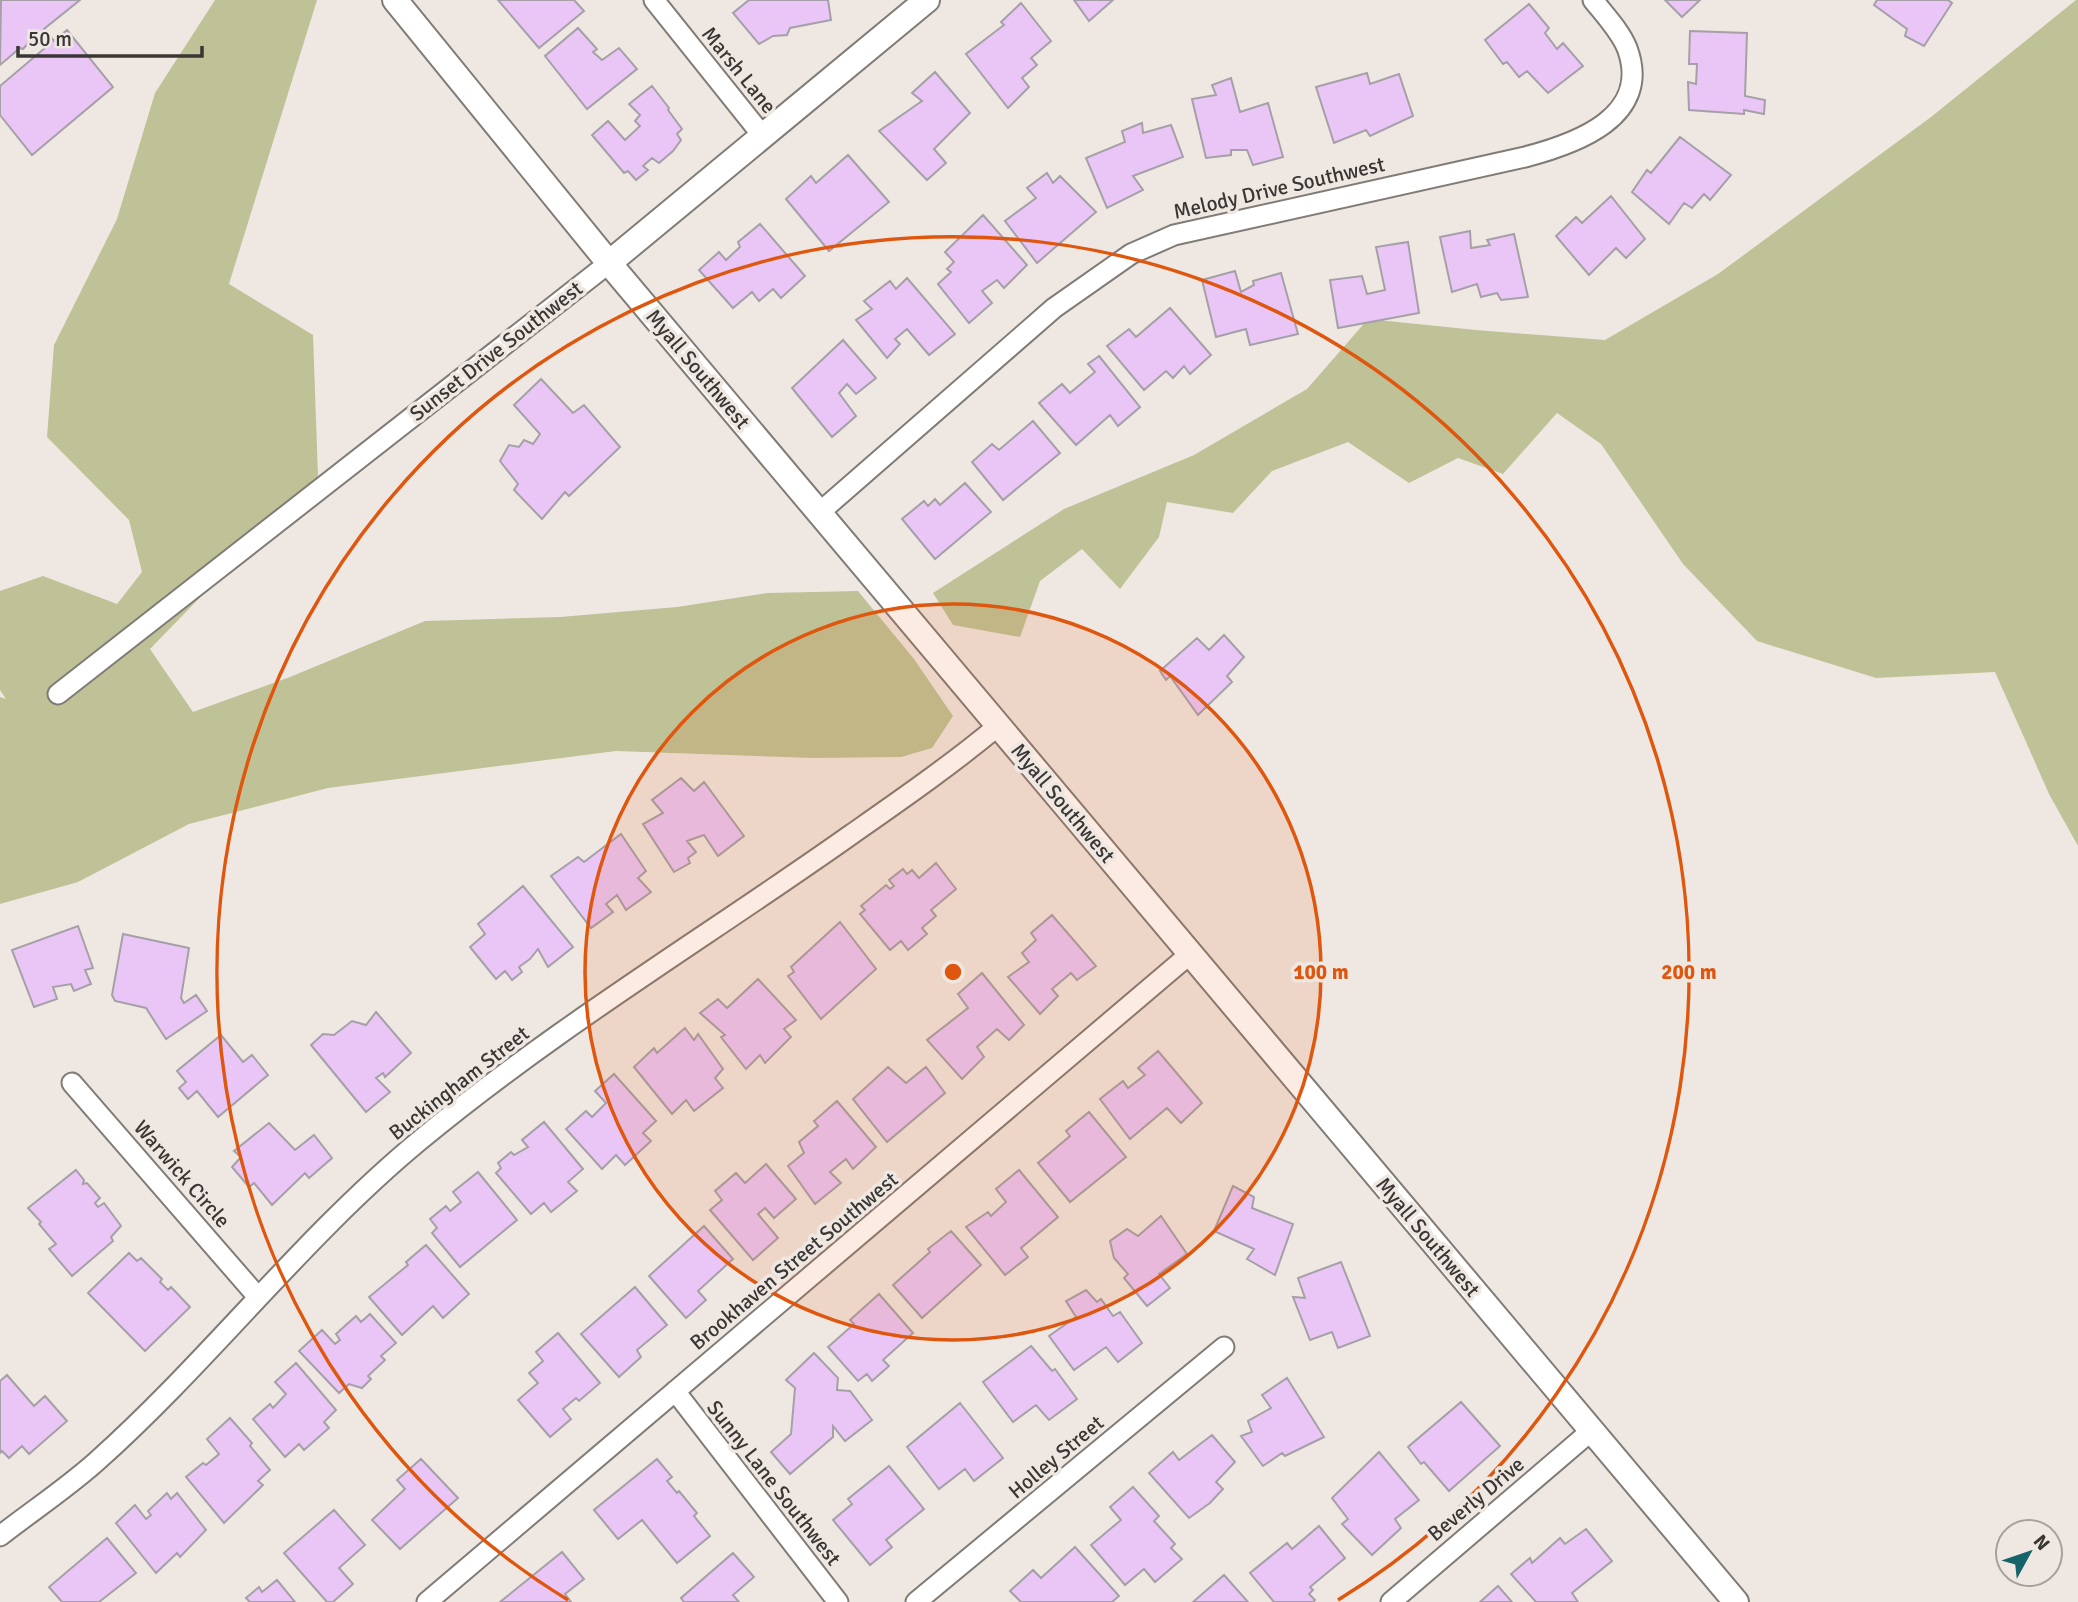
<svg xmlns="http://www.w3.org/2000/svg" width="2078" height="1602" font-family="Signika,sans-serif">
<rect width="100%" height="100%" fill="#efe8e2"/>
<!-- green -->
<path fill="#bfc297" d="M215,0h102l-88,284 84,51 5,141 -168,173 43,63 97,-35 135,-56 135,-4 117,-10 90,-14 91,-2 56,68 39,57 -21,32 -31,9 -88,1 -197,-7 -288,37 -139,36 -111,58 -78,22v-207l6,2 -6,-9v-99l43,-15 74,28 25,-32 -13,-52 -82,-83 7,-92 63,-126 38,-126z
M2076,0h2v846l-29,-52 -54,-122 -119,6 -119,-37 -74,-77 -82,-120 -44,-31 -54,61 -45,-16 -49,25 -61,-41 -76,29 -39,42 -66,-11 -8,35 -39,52 -38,-40 -42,32 -20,56 -67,-12 -20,-32 131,-84 130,-54 113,-66 61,-70 108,11 129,10 113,-66 213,-157z"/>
<!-- building -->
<path fill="#eac6f7" stroke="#a5a0a7" stroke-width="2" d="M1,0h79l-36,29 10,12 13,-11 46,57 -81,68 -32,-40v-29l45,-38 -10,-12 -12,13 -3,-1 -20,17z
M498,0h76l10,11 -45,37z
M749,0h79l3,20 -41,8 -3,7 -14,1 -14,8 -26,-31z
M1074,0h39l-24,21z
M1665,0h35l-18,17z
M1877,0h71l4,3 -28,43 -19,-10 2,-7 -33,-24z
M1021,3l30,38 -20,17 6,7 -15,13 7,9 -21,21 -42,-54 38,-29 -3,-3z
M1529,4l20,24 -4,5 12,16 6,-6 20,23 -35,27 -21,-22 -8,6 -12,-15 -4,2 -18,-24z
M578,28l19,21 -4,3 9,8 17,-12 18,21 -50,40 -42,-53z
M1690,31l57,2 -2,63 20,4 -1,14 -20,-4v4l-55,-4 -1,-28 8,2 1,-20h-8z
M935,72l35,41 -36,36 12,14 -19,17 -48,-49 43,-30 -10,-8z
M1367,73l3,11 29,-10 14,42 -43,20 -4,-6 -32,13 -18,-56z
M1231,78l9,34 28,-9 15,54 -30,8 -6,-15h-16v5l-25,3 -14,-59 24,-4 -4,-10z
M652,86l17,22 -1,2 14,19 -5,5 4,6 -8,11 -14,12 -7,-5 -9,8 5,4 -12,10 -8,-9 -4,2 -32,-38 16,-14 17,19 15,-14 -5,-5 5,-6 -11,-11z
M1142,123l1,10 28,-8 12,32 -50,19 10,14 -36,18 -21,-50 39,-16 -3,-11z
M1680,137l51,38 -21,25 -6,-6 -12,14 -8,-5 -15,21 -37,-32 15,-22 4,3z
M848,155l41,47 -60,49 -43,-52 25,-23 5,7z
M1047,173l6,10 7,-7 36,36 -59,51 -32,-42 31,-23 -9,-10z
M1611,196l34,43 -19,19 -10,-10 -27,27 -33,-39 20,-19 6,6z
M983,215l44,50 -23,23 -7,-8 -15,11 10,12 -23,20 -31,-39 13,-12 -4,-3 7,-7 -9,-10z
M760,224l45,52 -24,22 -8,-9 -14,12 -7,-9 -19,16 -34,-38 20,-18 7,8 14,-13 -2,-5z
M1470,231l1,17 19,-3 -3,-5 27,-6 14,63 -27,3 -4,-7 -16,4 -4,-13 -25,8 -12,-55z
M1408,242l11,71 -81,15 -8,-48 32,-4 5,18 18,-4 -9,-43z
M1235,271l6,21 13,-7 -1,-4 28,-8 17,61 -48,11 -4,-16 -30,8 -14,-57z
M907,278l48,56 -26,21 -22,-26 -12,10 5,5 -13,14 -31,-38 16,-11 -8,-8 26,-20 6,8z
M1170,308l41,47 -21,19 -6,-8 -11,12 -7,-7 -22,19 -37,-44 22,-17 7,8z
M843,340l33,38 -20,16 -9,-10 -8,9 17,23 -24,21 -40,-49z
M1099,356l41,51 -22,19 -8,-11 -34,30 -37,-42 23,-19 8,9 25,-21 -7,-8z
M541,379l32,34 11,-8 36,42 -51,49 -4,-4 -23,27 -28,-29 4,-6 -18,-23 9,-16 10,2 5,-7 9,4 7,-10 -26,-29z
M1033,421l27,32 -57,47 -31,-38 20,-18 7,6z
M965,483l26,29 -56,47 -33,-40 22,-18 4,5 7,-7 5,6z
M1224,635l20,22 -17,19 5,6 -34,33 -28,-39 -4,4 -6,-9 37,-33 12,12z
M681,778l13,13 10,-9 40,54 -26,20 -14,-21 -17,6 9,11 -8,6 2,5 -16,9 -31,-48 20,-11 -11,-13z
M621,834l25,37 -8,7 13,14 -25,18 -9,-15 -11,9 7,8 -22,16 -40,-52 27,-19 6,5z
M936,863l20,26 -25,21 5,6 -14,12 5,6 -19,16 -7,-9 -11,9 -30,-36 5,-4 -4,-4 25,-21 4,4 4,-3 -5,-6 14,-11 4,5 5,-4 7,8z
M523,886l50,61 -25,20 -10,-18 -8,10 -11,8 3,5 -10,8 -7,-9 -9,8 -26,-32 15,-13 -7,-10z
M1052,915l44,51 -19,14 -6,-7 -19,16 6,7 -18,18 -32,-37 21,-15 -7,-9 14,-13 -5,-7z
M840,922l36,47 -55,50 -33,-43 6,-4 -3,-5z
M78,926l15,42 -8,2 6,14 -17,7 -3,-7 -18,3 4,12 -23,8 -22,-57z
M123,934l66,14 -8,50 3,5 12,-8 11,16 -41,28 -20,-31 -31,-7 -3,-6z
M982,973l42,52 -15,15 -12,-11 -20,18 7,10 -22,22 -35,-39 41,-32 -10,-14z
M758,979l38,41 -12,9 7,8 -26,26 -5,-8 -14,14 -25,-32 4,-2 -25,-22 18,-14 9,9z
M376,1012l35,41 -26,24 -2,-4 -7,5 14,14 -24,20 -55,-67 12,-11 11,1 18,-14 14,4z
M685,1028l9,12 4,-6 25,35 -8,9 8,10 -29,23 -8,-11 -14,14 -38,-47 20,-19 3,5z
M221,1035l22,27 9,-7 16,20 -50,42 -21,-26 -9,8 -9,-11 7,-6 -9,-11z
M1158,1051l44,52 -21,20 -14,-15 -37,31 -30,-40 23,-18 5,7 17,-13 -7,-7z
M888,1067l18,16 20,-16 19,26 -58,49 -34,-43z
M614,1074l42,47 -13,12 8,8 -26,24 -9,-10 -14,14 -36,-40 20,-18 6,6 14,-14 -11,-12z
M837,1101l39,46 -23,22 -7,-10 -16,13 11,11 -26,21 -27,-38 16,-13 -5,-11 19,-16 -4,-5z
M1089,1112l37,45 -56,45 -32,-39 32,-27 -4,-5z
M544,1122l39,47 -15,13 9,9 -26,21 -7,-9 -13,11 -35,-41 5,-5 -3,-5 13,-11 3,3 14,-8 -6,-7z
M269,1123l26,27 19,-15 18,23 -23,20 -4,-5 -33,32 -18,-22 -5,4 -17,-20 9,-10 -7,-6z
M766,1164l30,35 -22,19 -9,-10 -7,6 20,24 -25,22 -43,-50 12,-10 -7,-9 21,-18 9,10z
M76,1170l8,10 -1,4 4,-1 13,15 -5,5 3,4 6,-4 17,23 -10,11 2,4 -41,35 -23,-27 7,-5 -17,-20 2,-2 -13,-14z
M1019,1170l39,47 -37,31 7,9 -23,18 -39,-48 22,-15 3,4 15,-14 -10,-13z
M478,1172l39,48 -57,47 -28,-34 5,-5 -7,-9 16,-13 4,5 11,-9 -8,-10z
M1233,1186l21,11 -2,11 41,16 -18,51 -28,-16 7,-10 -40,-18z
M1161,1216l26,38 -28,20 11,14 -23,18 -23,-28 4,-4 -14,-16 -4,-17 17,-12 11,7z
M704,1226l29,33 -35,32 8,9 -20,18 -37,-42z
M951,1231l30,34 -59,53 -29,-33 37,-33 -2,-3z
M426,1245l43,49 -26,24 -10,-12 -31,29 -33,-38 39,-32 -2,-3z
M129,1253l8,8 4,-3 21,21 -2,3 8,8 3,-3 19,20 -45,44 -57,-58z
M1341,1262l29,74 -32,12 -6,-16 -22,8 -17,-43 12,1 -7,-20z
M635,1287l32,38 -30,25 4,7 -22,20 -38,-43z
M1086,1290l11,12 4,-3 12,17 7,-4 22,31 -24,19 -12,-15 -32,23 -25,-34 27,-19 -10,-16z
M879,1294l34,39 -30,27 6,6 -17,15 -5,-7 -9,7 -30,-34 26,-23 -4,-4z
M370,1314l26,29 -15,13 4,4 -17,16 3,3 -9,9 -13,-4 -10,9 -40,-42 23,-21 13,14 5,-4 -4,-6 20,-18 5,6z
M558,1333l42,50 -21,18 -3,-3 -13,11 8,10 -21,18 -32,-37 20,-17 -9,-10 14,-12 -7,-9z
M1031,1346l21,25 3,-2 22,30 -28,21 -13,-15 -23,17 -30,-40z
M814,1353l24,25 -1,12 13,1 22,29 -27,21 -12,-15v11l-43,37 -19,-22 20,-18 4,-46 -9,-8z
M296,1363l40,47 -12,12 5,6 -25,22 -5,-6 -14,13 -32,-38 17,-15 3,4 13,-14 -11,-12z
M7,1375l27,31 11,-10 22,25 -38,33 -7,-8 -13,12 -7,-7 -2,2v-72z
M1287,1378l37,59 -39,19 -3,-3 -19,13 -22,-30 11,-4 -4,-11 23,-13 -9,-13z
M1461,1402l39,44 -51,45 -25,-29 -3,2 -13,-17z
M960,1403l43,55 -29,23 -9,-12 -26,20 -32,-42z
M230,1418l22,25 -2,3 20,24 -12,11 5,4 -39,38 -38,-46 17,-14 3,2 13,-11 -12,-15z
M1212,1435l23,27 -19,20 7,7 -13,14 -21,15 -40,-45 24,-21 6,8z
M1379,1452l40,48 -24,19 6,9 -29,27 -30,-31 6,-5 -16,-21z
M421,1459l37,39 -58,51 -28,-29 33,-31 -8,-9z
M657,1459l15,18 -5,4 10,12 2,-2 18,22 -3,3 16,20 -33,27 -35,-43 -24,19 -24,-29z
M889,1466l35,43 -38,31 6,7 -22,18 -37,-45 19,-16 -4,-5z
M1133,1487l26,29 -5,5 21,23 -4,4 11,11 -27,23 -11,-13 -19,16 -34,-40 30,-25 -11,-13z
M167,1493l4,6 6,-6 29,37 -26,27 -3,-4 -21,20 -40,-50 19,-18 11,14 5,-4 -3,-4z
M334,1510l31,35 -26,23 14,16 -20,18h-6l-43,-49z
M1319,1526l26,32 -35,29 3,3 -4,4 6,6 -2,2h-39l-24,-29 37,-30 5,6z
M1586,1529l26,32 -40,32 6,9h-42l-25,-28 19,-16 2,5 28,-25 5,6z
M107,1538l29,35 -37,29h-37l-13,-15z
M1075,1547l44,49 -7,6h-91l-11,-11 23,-21 8,8z
M562,1552l22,27 -19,15 6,8h-71z
M733,1553l21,24 -21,18 6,7h-55l-3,-4z
M1224,1575l24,27h-55z
M277,1580l18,22h-45l-4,-4 13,-11 3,5z
M1498,1586l14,16h-32z"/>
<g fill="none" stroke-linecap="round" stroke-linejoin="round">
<defs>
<path id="minor" d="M654,0l108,135
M819,513l235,-205 77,-54 43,-19 351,-78c50,-13 128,-40 102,-109 -7,-17 -22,-33 -34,-48
M58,694l551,-431
M72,1083l185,213
M675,1391l163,211
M0,1536c32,-25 67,-48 97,-75 113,-101 205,-223 322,-320 136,-113 289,-205 433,-307 50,-35 99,-69 146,-108
M427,1602l763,-648
M916,1602l308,-255
M1391,1602l200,-171"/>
<path id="tertiary" d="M395,0l214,263 1127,1339
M609,263l318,-263"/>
</defs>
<!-- minor casing -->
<use href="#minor" stroke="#817b76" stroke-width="23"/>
<!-- tertiary casing -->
<use href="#tertiary" stroke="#817b76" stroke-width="28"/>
<!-- minor -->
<use href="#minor" stroke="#fff" stroke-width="19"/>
<!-- tertiary -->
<use href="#tertiary" stroke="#fff" stroke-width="24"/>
</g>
<!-- distance rings -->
<circle cx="953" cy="972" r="368" fill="#df570e" fill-opacity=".12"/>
<g fill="none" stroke="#df570e" stroke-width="3.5">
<circle cx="953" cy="972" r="368"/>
<path d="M568 1600A736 736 0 1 1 1338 1600"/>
</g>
<g text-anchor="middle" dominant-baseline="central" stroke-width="7" stroke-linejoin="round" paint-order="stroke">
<!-- street labels -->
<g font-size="21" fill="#393634" stroke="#efe8e2">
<text transform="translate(739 70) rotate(51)">Marsh Lane</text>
<text transform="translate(1279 188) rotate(-13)">Melody Drive Southwest</text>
<text transform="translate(496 351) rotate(-38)">Sunset Drive Southwest</text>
<text transform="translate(698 369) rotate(50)">Myall Southwest</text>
<text transform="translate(1063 803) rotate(50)">Myall Southwest</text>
<text transform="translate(459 1083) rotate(-38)">Buckingham Street</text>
<text transform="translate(182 1174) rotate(49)">Warwick Circle</text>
<text transform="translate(1428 1237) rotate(50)">Myall Southwest</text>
<text transform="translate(794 1261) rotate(-40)">Brookhaven Street Southwest</text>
<text transform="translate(1056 1457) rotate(-40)">Holley Street</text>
<text transform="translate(774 1483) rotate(52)">Sunny Lane Southwest</text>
<text transform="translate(1476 1499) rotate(-40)">Beverly Drive</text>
</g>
</g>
<circle cx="953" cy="972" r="10" fill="#df570e" stroke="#efe8e2" stroke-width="3.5"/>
<g font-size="21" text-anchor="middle" font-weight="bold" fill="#df570e" stroke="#efe8e2" stroke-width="7" stroke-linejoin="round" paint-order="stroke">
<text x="1321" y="979">100 m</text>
<text x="1689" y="979">200 m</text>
</g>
<!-- north arrow -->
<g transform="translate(2029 1553) rotate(50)"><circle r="33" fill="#efe8e2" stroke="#a6a19c" stroke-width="2"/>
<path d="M0-5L12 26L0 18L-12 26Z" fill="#15646a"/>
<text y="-10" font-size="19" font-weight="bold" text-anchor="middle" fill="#393634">N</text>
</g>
<!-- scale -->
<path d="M18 46v10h184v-10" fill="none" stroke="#393634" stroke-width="3.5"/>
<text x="28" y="46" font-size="21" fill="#393634" stroke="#efe8e2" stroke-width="5" paint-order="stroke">50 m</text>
</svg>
